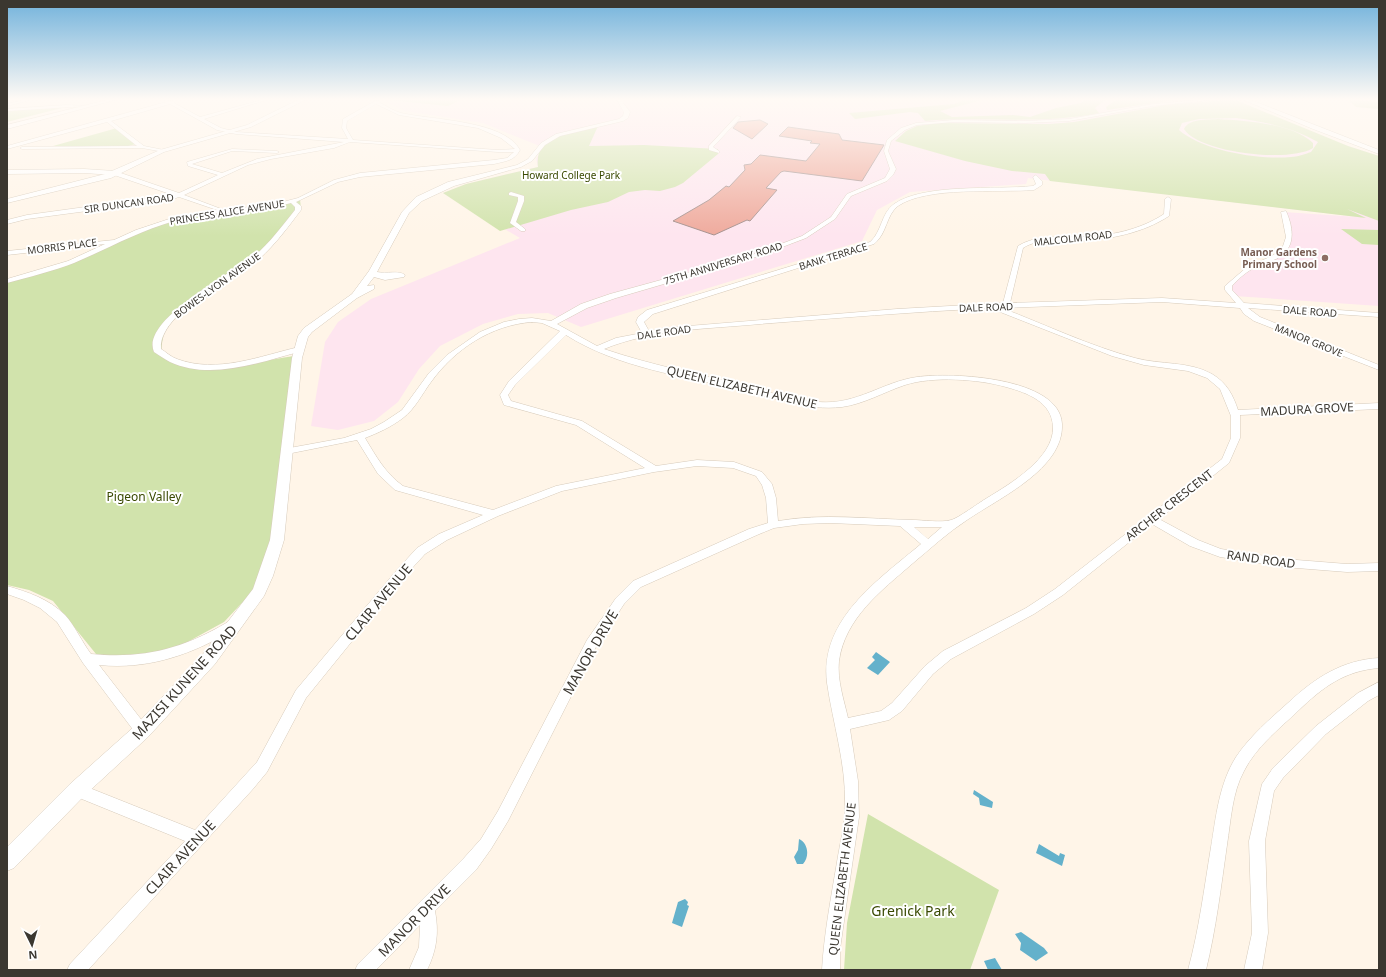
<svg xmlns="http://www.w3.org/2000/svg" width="1386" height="977" font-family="'Noto Sans',sans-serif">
<rect width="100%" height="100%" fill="#fff5e8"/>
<!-- education -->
<path fill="#fee5ef" d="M387,100h847l114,46 31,10v150l-145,-10 -7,-11 2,-3 22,-15 31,-15 7,-12 -5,-28 74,5 -330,-39 -2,6 -116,8 -33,18 -15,31 -281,86 -33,-14 -30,1 -35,10 -43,22 -21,23 -21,33 -24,19 -36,9 -27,-4 14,-84 13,-20 33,-23 149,-61 -77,-45 23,-9 72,-17 -2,-8 6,-12 -59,-24 -78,-12 -20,-9z"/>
<!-- green -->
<path fill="#d1e3ac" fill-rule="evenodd" d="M390,100h70l-12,6z
M964,100h18l-42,11 12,6 61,-2 17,2 26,-9 25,-5 3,-3h21l-10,8 4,5c-58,12 -116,3 -174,8l-7,-8 -8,-1 -55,7 -6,-6 105,-9z
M1116,100h58l-67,10 -1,-3z
M1228,100l10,1 110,45 31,10v65l-32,-12 19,9 -316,-37 -5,-7 -33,-3 -47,-10 -70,-20 11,-10 11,-5 23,-3 109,1 25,-2 91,-17zM1236,118c29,4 56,9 82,24l-7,10c-6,2 -14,5 -20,5 -32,3 -88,-6 -112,-27l3,-7 17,-4z
M1348,100l31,2v7l-23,-2z
M61,107l1,1 -55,14v-11z
M1218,119c28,2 74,4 95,24v5c-23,15 -114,5 -129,-19 5,-11 24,-9 34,-10z
M598,126l-9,20 55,-1 74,4v5l-35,29 -8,4 -15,4 -15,-1 -16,2 -21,10 -37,8 -71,21 -57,-38 23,-9 72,-17c-5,-32 37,-35 60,-41z
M117,128l19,16 -8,2h-75z
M300,199l1,10 -32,38 -72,50 -33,32 -3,22c27,26 103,10 138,4l-27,216 -48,51 -53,29 -43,9 -32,-6 -43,-53 -24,-11 -22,-5v-303l49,-14 85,-37 44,-13 24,-5 63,-6z
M1341,229l38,1v15l-17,-1z
M868,814l131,76 -29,80h-126l3,-47z"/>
<!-- water -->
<path fill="#64b1cb" d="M876,652l14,10 -12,13 -11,-7 8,-8 -3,-3z
M974,790l19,12 -1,6 -12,-3 -1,-7 -6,-4z
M799,839c9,4 11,17 4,25h-6l-3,-7 4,-7z
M1039,844l20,12 1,-3 5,2 -3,11 -26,-13z
M685,899l3,3 -1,3 2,1 -7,21 -10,-4 6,-21z
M1021,932l23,16 4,5 -12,8 -16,-11 1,-7 -6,-9z
M995,958l7,12h-14l-4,-9z"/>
<!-- building -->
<path fill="#efaa9d" stroke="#a6918e" d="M760,120l8,4 -16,15 -19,-11 5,-6z
M788,127l51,7 3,6 42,5 -22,36 -78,-10 -3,1 -15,16 11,2 -27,31 -3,-1 -33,15 -41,-14 36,-21 17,-14 3,1 16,-17 -1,-5 7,-1 9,-9 46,6 14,-17 -10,-1 2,-2 -33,-5z"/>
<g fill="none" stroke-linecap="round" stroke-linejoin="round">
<defs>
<path id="minor" d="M24,100h6l-23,6v-2z
M163,100l11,1v2l26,14 61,-17h5l-62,19 17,9 15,4 112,7 -6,-11 1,-9 32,-18 7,-1 -3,2c7,4 15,9 22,11 30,7 103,7 119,37 -6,11 -14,11 -26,14l-134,13 -22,5 -42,20 5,4v4c-13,17 -26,35 -42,49 -25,22 -100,52 -98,90 5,3 10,8 16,10 40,15 83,-3 122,-12l4,2 -1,2c-41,11 -91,30 -132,11 -6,-3 -11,-7 -16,-10 -14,-32 78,-79 99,-95 16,-13 29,-31 42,-47v-3l-4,-4c-38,11 -79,7 -117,18 -35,10 -67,28 -100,42 -21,8 -45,14 -67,20v-4l61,-18 37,-17 -98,11v-4l107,-11 22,-10 36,-12 45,-8 -38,-13 -9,3 -143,19 -20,5v-4l20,-5 146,-20 -59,-20 -30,-2 -77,1v-4l77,-1 31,2 64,22 39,-18 -30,-9 -1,-4 45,-13 45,2 2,1 -2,1 -45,-2 -40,13 30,9 35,-14 87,-17 -108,-8 -19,-4 -47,-26 -59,17 33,25 20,4v2l-22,-4 -120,1 -2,-1 2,-1 115,-1 -30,-24 -100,27v-3l159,-44zM376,104l23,11 79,13 23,10 14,11 -17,1 -145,-10 -7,-12 1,-7zM350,142l148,10h16l-7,6 -13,2 -134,13 -26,7 -36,18 -23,6 -51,6 -40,-15 64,-30 23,-6 63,-11z
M1198,100h12l-57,6 -84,15 -44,2 -71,-1 -37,3 -12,5 -14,11 -3,10 8,18 -3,6 -6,6 -36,15 -16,23 -29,19 -50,19 -140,41 -29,10 -30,16 40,22 19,-8 26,-5 -6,-11 2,-5 9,-7 223,-68c12,-10 11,-29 24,-38 30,-21 102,-14 139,-18l3,-2 -3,-7 3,-2 6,6v4l-8,5c-36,3 -107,-4 -136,16 -12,9 -11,28 -24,38l-221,70 -9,8 5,9 15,-3 233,-19 106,-6 15,-57c20,-12 41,-8 63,-9 29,-1 59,-7 83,-23l1,-15 3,-2 3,2 -2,17c-26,17 -58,23 -88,25 -20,1 -41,-4 -58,7l-13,55 152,-5 74,5 -11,-13v-4l22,-19 25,-11 10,-7 4,-12 -5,-25 5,-1c8,18 10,38 -10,48 -7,3 -14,5 -20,8 -9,4 -18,12 -24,19v4l12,13 135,10v4l-131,-9 12,9 119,48v5l-125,-49 -10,-7 -4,-6 -78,-6 -160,6c44,17 88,38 133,50 26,7 54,3 77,16 15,9 21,21 26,36l141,-7v6l-139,6v23l-11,25 -70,56 39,21 23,9 63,10 63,5 32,-1v8l-32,1 -63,-5 -64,-10 -30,-11 -38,-22 -89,71 -29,19 -83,45 -18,15 -31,37 -13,9 -39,9 8,52 1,36 -19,132v21h-18c2,-36 9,-72 15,-108 3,-19 8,-37 8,-57 1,-42 -12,-81 -18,-122 -8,-63 51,-103 94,-139l-21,-18 -70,-3 -27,1 -29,4 -17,7 -116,52 -17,17 -28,43 -88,174 -17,28 -15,21 -41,41c4,21 2,39 -8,59h-18l10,-23 1,-22 -44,45h-21l3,-6 106,-106 17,-19 17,-28 89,-171 29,-42 17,-17 116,-52 19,-6 -2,-25 -4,-13 -6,-9 -23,-8 -36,-2 -43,6 -92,19 -64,25 -51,24 -22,14 -21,23 -98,121 -39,74 -14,17 -165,181h-21l3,-6 115,-123 -113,-46 -2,-5 2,-5 5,-2 118,47 62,-68 39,-72 100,-119 21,-23 22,-14 44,-19 -88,-25 -17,-16 -21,-34 -70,14 -3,-1 -2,-2 2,-2 60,-11 27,-9 13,-7 18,-12 27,-37 18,-18 33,-23 24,-10 15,-3 13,-1 19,3 30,-17 29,-10 142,-39 50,-19 29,-19 16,-23 38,-16 5,-9 -6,-18 3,-11 14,-12 15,-5 38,-3 71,1 44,-2 84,-15zM990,308l122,48 32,9 44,6 19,7 13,11 11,27v22l-9,21 -167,130 -29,19 -83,43 -18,15 -33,37 -11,8 -33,7c-4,-18 -11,-38 -9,-57 6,-43 42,-70 73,-97 18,-15 35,-31 55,-44 32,-22 97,-51 95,-96 -2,-47 -111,-52 -145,-47 -35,5 -60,28 -98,25 -25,-1 -49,-10 -73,-16 -48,-12 -95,-21 -142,-37 49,-20 103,-20 156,-25 76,-6 153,-12 230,-16zM532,322l10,1 18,8 -51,50 -9,14 4,10 72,20 69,43 -89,18 -63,24 -90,-24c-18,-13 -27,-30 -38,-48 13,-5 26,-11 38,-20 12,-9 19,-24 28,-36 24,-33 60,-57 101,-60zM566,335c52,33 117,41 176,55 33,8 65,21 100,17 22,-3 42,-15 63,-22 28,-9 73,-6 101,2 22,6 46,15 47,40 1,31 -43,57 -66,71 -7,4 -30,21 -36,22 -10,3 -28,0 -38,0 -46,-1 -90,-7 -135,1l-2,-23 -4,-14 -10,-12 -28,-10 -37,-2 -41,6 -74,-45 -71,-20 -3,-6 7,-10zM914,527h28l-14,12z
M66,105l21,1 -80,5v-2z
M737,116l4,1 -28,30 6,4v2l-10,-3v-4z
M511,192l13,4v5l-8,21 9,7v2h-4l-11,-8 8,-22v-4l-9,-2v-2z
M7,586c21,6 42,13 58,29 10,11 17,27 26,39 53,5 91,-5 137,-32l4,-2 4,2 2,3 -2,3c-42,26 -87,42 -137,37l48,62 2,4 -2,4 -5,2 -5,-2 -54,-72 -26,-41 -17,-14 -16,-8 -17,-6z
M1379,658v10c-35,3 -56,19 -81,43 -19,18 -42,36 -54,60 -12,22 -13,49 -17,74 -6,42 -11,84 -21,125h-18c11,-40 16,-81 23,-123 5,-30 8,-63 25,-90 14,-21 34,-38 53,-55 26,-24 53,-42 90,-44z
M1379,682v13l-11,6 -42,33 -43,44 -9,13 -9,50 3,92 -6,37h-18l8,-37 -3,-92 13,-57 11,-16 43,-42 42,-33z"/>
<path id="tertiary" d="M107,100h8l-108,29v-4z
M617,100h4l9,12 -2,6 -5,3 -63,15 -15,9 -13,16 -11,6 -67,19 -32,15 -13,12 -32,59c9,2 22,-2 28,3l-1,2 -19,3 -11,-3 -7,9 7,-1v4l-17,9 -45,34 -4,5 -6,21 -18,182 -11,36 -9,20 -49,68 -67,73 -64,59 -70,72 -7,3v-24l63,-63 66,-59 67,-71 50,-65 17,-49 22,-182 6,-22 6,-8 48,-34 17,-23 33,-59 14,-15 32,-15 69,-17 11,-6 13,-16 15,-9 63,-15 4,-3 1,-4z"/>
<path id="secondary" d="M298,100h7l-54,27 -87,25 -53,26 -104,25v-4l98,-25 55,-24 87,-25z
M1244,100h7l128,50v4l-66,-25z"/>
</defs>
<!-- minor casing -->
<use href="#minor" stroke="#d7cbbb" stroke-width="1"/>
<!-- tertiary casing -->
<use href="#tertiary" stroke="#d7cbbb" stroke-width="1"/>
<!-- secondary casing -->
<use href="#secondary" stroke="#d7cbbb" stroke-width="1"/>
<!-- minor -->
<use href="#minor" fill="#fff" fill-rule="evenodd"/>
<!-- tertiary -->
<use href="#tertiary" fill="#fff" fill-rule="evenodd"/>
<!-- secondary -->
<use href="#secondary" fill="#fff" fill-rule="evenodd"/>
</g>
<!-- sky -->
<linearGradient id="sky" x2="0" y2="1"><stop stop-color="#73b3dc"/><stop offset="0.42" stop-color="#fffaf5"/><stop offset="1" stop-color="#fffaf5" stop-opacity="0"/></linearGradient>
<rect width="1386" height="236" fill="url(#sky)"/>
<!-- markers -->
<circle fill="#8d6e63" stroke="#fff" stroke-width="1.5" cx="1325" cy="258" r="4"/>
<g text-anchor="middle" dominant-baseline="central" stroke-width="4" stroke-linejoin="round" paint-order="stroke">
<!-- far-park labels -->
<g font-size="10" fill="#394901" stroke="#fff">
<text x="571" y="175">Howard College Park</text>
</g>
<!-- far-street labels -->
<g font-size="10" fill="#3b3730" stroke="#fff">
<text transform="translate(129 203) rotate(-8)">SIR DUNCAN ROAD</text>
<text transform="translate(227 212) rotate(-9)">PRINCESS ALICE AVENUE</text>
<text transform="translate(1073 238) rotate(-6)">MALCOLM ROAD</text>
<text transform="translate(62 246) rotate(-7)">MORRIS PLACE</text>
<text transform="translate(833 256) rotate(-17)">BANK TERRACE</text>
<text transform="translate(723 263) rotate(-17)">75TH ANNIVERSARY ROAD</text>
<text transform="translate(217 285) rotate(-36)">BOWES-LYON AVENUE</text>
<text transform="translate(986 307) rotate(-2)">DALE ROAD</text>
<text transform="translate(1310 311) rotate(4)">DALE ROAD</text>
<text transform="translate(664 332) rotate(-8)">DALE ROAD</text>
<text transform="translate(1309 340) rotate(22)">MANOR GROVE</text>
</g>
<!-- far-education labels -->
<g font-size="10" font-weight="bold" fill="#785e54" stroke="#fff" text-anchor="end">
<text x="1317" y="252">Manor Gardens<tspan x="1317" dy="12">Primary School</tspan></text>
</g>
<!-- street labels -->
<g font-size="12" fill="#3b3730" stroke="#fff">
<text transform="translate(742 387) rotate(13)">QUEEN ELIZABETH AVENUE</text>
<text transform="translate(1307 409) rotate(-3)">MADURA GROVE</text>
<text transform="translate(1169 505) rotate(-38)">ARCHER CRESCENT</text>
<text transform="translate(1261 559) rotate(8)">RAND ROAD</text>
<text transform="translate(842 879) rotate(-83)">QUEEN ELIZABETH AVENUE</text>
</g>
<!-- park labels -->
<g font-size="12" fill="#394901" stroke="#fff">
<text x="144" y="496">Pigeon Valley</text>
</g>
<!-- near-street labels -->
<g font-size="14" fill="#3b3730" stroke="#fff">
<text transform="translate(378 602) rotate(-50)">CLAIR AVENUE</text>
<text transform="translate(590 652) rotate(-60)">MANOR DRIVE</text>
<text transform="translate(184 682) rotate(-48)">MAZISI KUNENE ROAD</text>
<text transform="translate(180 857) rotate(-47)">CLAIR AVENUE</text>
<text transform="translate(414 920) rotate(-45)">MANOR DRIVE</text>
</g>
<!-- near-park labels -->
<g font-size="14" fill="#394901" stroke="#fff">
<text x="913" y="910">Grenick Park</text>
</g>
</g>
<!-- border -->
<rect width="1386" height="977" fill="none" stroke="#3b3730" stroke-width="16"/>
<!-- north arrow -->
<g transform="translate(32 945) rotate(175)" stroke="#ffffff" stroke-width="3" paint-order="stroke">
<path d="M0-3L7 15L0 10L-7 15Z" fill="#3b3730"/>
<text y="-6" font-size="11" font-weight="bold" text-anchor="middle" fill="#3b3730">N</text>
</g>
</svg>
